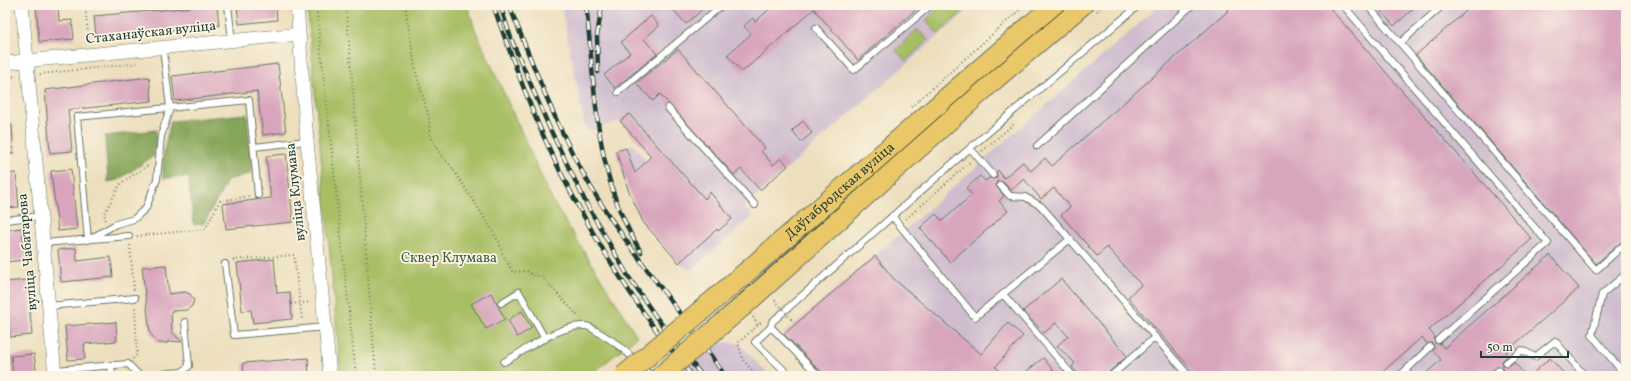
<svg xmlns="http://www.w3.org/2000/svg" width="1631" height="381" font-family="Vollkorn,serif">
<rect width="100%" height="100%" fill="#fcf5e5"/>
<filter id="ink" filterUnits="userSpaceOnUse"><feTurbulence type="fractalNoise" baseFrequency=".025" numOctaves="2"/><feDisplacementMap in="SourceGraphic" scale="8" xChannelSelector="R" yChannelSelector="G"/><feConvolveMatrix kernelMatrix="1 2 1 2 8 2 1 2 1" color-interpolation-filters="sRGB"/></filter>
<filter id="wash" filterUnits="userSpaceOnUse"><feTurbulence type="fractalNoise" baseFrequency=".012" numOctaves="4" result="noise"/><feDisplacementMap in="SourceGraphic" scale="16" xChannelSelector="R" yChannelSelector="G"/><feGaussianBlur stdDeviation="0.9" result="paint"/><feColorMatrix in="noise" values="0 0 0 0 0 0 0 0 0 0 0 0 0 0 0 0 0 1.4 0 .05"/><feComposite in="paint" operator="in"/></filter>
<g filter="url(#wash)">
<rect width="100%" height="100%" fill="#eddfbd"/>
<!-- industrial -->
<path fill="#cfbdcf" d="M561,5h413l-230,202 9,9 -63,55 -11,-8 -36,-40 -15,-34 -12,-38 17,-7 13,17 31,49 27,31 14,-11 -98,-109 -34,11z
M1160,5h466v371h-799l-18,-15 3,-2 -5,-6 -5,2 -19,-21 92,-78z
M717,341l23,3 30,32h-92z"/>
<!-- green -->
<path fill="#a7be63" stroke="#637e4c" d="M307,5h160l8,24 78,173 84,134 -47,40h-249z
M942,5h24l2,2 -30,27 -12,-14z
M917,29l11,11 -22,21 -10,-11z"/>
<!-- forest -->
<path fill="#85a559" stroke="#527146" d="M247,114l5,59 -24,7 -24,43 -10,2 -6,-48 -25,1v-23l8,-34z
M156,130l-1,25 -37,25 -10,2 -3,-46z"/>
<g id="blocks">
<!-- building -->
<path fill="#d8a5bd" d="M36,5h22l1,16 13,-1 2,19 -35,3z
M217,5l2,21 -123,11 -2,-21z
M237,5h39l1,15 -38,4z
M669,5h38l-21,19z
M774,5h147l-63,55 -44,-51 -72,63 -15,-17 24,-21 -7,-8 9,-8 2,4z
M1224,5h103l205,234 -103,91 6,7 -1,3 1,3 6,1 3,4 106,-93 29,33 -73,64 2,3 -6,6 1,5 4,1 7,-5 12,14h-27l4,-6 -1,-3 -3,-1 -10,7 -1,3h-65l18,-16 -8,-10 1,-2 -1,-4 -2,-1 -4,1 -5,-7 -44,39h-181l-69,-79 13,-12 -34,-38 -10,9 -36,-41 9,-8 -16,-19 -13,11 -17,-20 -13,11 -8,-8 -6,-1 -1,5 8,10 -5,5 9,10 -58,51 -30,-34 16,-14 6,7 30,-26 -6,-7 14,-12 5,5 4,-3 5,1 3,-2 -1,-5 2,-2 6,8 19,-16 8,9 14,-13 7,8 177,-156z
M1376,5h41l-23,21z
M1473,5h153v233l-30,26 -180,-209z
M651,16l8,10 -15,13 13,15 -42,34 -11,-13 26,-22 -9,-11z
M678,49l87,99 -4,3 12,14 8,-7 7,8 -28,24 -19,-21 -7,6 -74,-81 -7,7 -17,-18z
M278,64l8,68 -23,3 -6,-44 -82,10 -3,-25z
M149,77l3,24 -84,9 4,41 -22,2 -5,-63z
M629,114l76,85 5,-7 22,27 -14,12 -1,-2 -38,34 -36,-41 -15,-33 -12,-38 10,-3 9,25 16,-17 -31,-35z
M803,121l9,12 -11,9 -9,-11z
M5,125h7l2,28 -9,1z
M286,154l7,68 -67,7 -3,-25 48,-6 -5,-42z
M71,169l6,60 -19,2 -7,-60z
M16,173l3,34 -14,1v-34z
M22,228l3,32 -19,2 -1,-32z
M76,248l1,13 34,-4 2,20 -52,5 -3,-32z
M875,256l19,23 87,75 27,-31 15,13 -28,31 11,9h-179l-11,-9 -32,-33z
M274,259l3,34 13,-1 2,27 -39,4 -2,-13 -9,1 -5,-48z
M166,265l3,29 16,-2 5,2 4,6 -2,6 -5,4 -16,1 1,21 10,10 -14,-1v2h-10l-8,-10 -8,-66z
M1061,279l66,77 -19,17 -1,3h-27l-8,-9 3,-4 -18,-17 11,-10 -12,-13 -12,10 -21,-22z
M27,280l5,55 -22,2 -5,-55z
M491,293l14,26 -19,10 -15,-25z
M522,311l10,17 -15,9 -9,-17z
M116,322l1,19 -33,3 1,15 -17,1 -3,-34z
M34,354l3,22h-24l-2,-20z
M308,358l1,18h-65l-1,-13z
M1043,358l15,18h-37z
M1550,358l16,18h-36z"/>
</g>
</g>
<g filter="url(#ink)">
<use href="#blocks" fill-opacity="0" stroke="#677664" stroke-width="1"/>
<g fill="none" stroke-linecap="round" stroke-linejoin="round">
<defs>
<path id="service" d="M228,5l4,36
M1343,5l205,238 -110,97
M1367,5l33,38 43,-38
M816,28l38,42 77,-65
M1400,43l196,227 30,-27
M163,48l7,60 -9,28 -4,43 -11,29 -12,11 -18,5 -28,16 -11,-123c57,-6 115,-11 172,-17l9,95
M618,92l104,-87
M668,108l87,97
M1037,146l155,-141
M254,147l53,-6
M970,148l23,27
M1000,185l10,11 15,1 16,9 148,170
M892,216l83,101 95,-78
M5,220l36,-4
M43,243l86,-7
M225,264l9,71 92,-8
M1626,274l-24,20 -10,41 34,41
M1003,294l70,82
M501,303l18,-11 26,47
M49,306l86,-8
M771,327l48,49
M504,362c22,-12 56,-38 81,-36 4,0 8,3 11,5 23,12 37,27 55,45
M1506,363l16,-13 13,7 20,-16 30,35
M111,365l1,11
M55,370l73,-6 12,12 42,-4 7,-6 -4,-44
M790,376l-35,-34 16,-15 1,-5 198,-174 169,-143
M1111,376l44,-39
M1400,376l30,-29
M1492,376l7,-6"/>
<path id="minor" d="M22,5l33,371
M297,5l10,136 23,235
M5,63l294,-29"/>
<g id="primary">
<path id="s1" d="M728,288l326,-283"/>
<path d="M743,306l253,-228 86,-73"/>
</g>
</defs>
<!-- service casing -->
<use href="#service" stroke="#677664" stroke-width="8"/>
<!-- minor casing -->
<use href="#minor" stroke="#677664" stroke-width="14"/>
<!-- primary casing -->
<use href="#primary" stroke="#677664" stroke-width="22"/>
<!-- path -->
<path stroke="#677664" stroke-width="2" stroke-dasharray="1 3" stroke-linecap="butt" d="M85,5l4,38
M316,5l40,371
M346,5l30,371
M405,5l11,68 13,44 1,20 11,18 9,10 29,44 20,33 3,11 11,19 14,-1 5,4 9,1 38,41
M1097,11l6,-6
M40,74l99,-11
M5,77l11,-1
M911,107l114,-102
M982,151l32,-27
M906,219l64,-57
M106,220l-2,-6 17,-31 29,-19
M137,236l68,-7 15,-28 30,-5
M130,245l4,45
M233,260l61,-5 8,65
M291,304l20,-2
M753,317l5,8 5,-4
M791,319l5,5
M133,359l4,-5 -2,-47
M757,376l-14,-16 -5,-17 20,-18"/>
<!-- service -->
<use href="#service" stroke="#fff" stroke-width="6"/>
<!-- minor -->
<use href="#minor" stroke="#fff" stroke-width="13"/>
<!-- primary -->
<use href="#primary" stroke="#eac769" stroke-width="20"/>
<!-- tram -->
<path stroke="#1f3d34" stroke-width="1" d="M646,376c143,-122 279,-250 423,-371"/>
<defs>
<path id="rail" d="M493,5c16,44 31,87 50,130 28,63 68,132 108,188 13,18 27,35 41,53
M500,5l12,36 38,88 36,74 42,73 28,41 46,59
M509,5c29,72 56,146 100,211 37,55 79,105 116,160
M586,5c8,69 8,141 34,206 6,14 13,28 21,41
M598,72l-1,-36 5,-31"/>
</defs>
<!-- rail casing -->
<use href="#rail" stroke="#1f3d34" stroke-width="4.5"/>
<!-- rail -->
<use href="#rail" stroke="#fcf5e5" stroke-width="3" stroke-dasharray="9" stroke-linecap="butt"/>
<defs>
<path id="primary-bridge" d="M624,376l104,-88
M661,376l82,-70"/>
</defs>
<!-- primary-bridge casing -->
<use href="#primary-bridge" stroke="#677664" stroke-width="22" stroke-linecap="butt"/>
<!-- path-bridge -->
<path stroke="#677664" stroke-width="2" stroke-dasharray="1 3" stroke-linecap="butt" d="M775,300l16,19"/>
<!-- primary-bridge -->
<use href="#primary-bridge" stroke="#eac769" stroke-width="20"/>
</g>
</g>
<g text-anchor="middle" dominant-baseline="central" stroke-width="3.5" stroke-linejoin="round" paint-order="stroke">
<!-- street labels -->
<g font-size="14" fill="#1f3d34" stroke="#fcf5e5">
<text transform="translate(151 33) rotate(-6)">Стаханаўская вуліца</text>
<text stroke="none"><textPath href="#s1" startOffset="148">Даўгабродская вуліца</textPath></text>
<text transform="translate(296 192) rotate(-96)">вуліца Клумава</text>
<text transform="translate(28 252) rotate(-95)">вуліца Чабатарова</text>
</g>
<!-- park labels -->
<g font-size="14" fill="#415d40" stroke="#fcf5e5">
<text x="449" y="258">Сквер Клумава</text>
</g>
</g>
<!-- margin -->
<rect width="1631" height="381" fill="none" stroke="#fcf5e5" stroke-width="20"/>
<!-- scale -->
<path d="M1481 351v6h87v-6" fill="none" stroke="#1f3d34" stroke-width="2"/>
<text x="1487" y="351" font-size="12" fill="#1f3d34" stroke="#fcf5e5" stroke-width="3" paint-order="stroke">50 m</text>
</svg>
